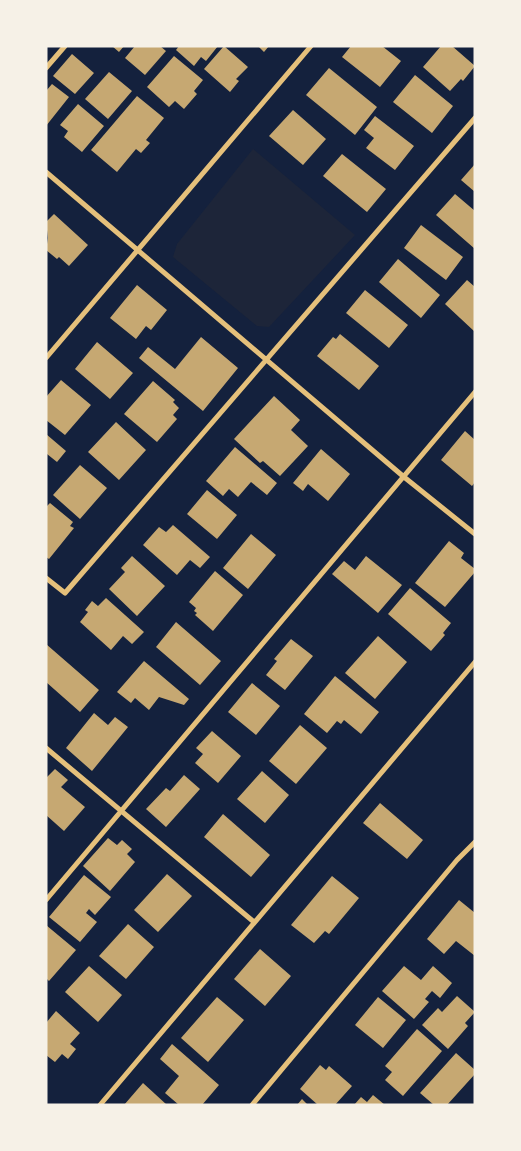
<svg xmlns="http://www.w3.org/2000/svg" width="521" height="1151" font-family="Poppins,sans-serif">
<rect width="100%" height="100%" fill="#14213d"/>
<!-- green -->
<path fill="#1d2539" d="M253,149l102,86 -86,92 -12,-1 -84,-69 4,-13z"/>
<!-- building -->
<path fill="#c6a872" d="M112,46h12l-5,6z
M135,46h25l6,5 -21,24 -20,-17z
M179,46h39l-12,15 -5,-4 -7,9 -18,-16z
M224,46l24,21 -12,12 3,2 -9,11 -26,-23z
M258,46h11l-5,6z
M351,46h31l19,15 -21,26 -38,-30z
M441,46h11l23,20 -12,15 -2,-2 -11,12 -27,-24z
M72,54l22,19 -19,21 -22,-18z
M174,56l29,24 -9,11 3,3 -13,15 -9,-8 -6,6 -22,-20z
M329,68l48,39 -22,28 -49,-40z
M109,72l23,19 -24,28 -23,-20z
M415,75l38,31 -21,27 -39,-31z
M52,84l17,13 -23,29v-35z
M137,96l27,22 -18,22 4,3 -9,10 -5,-4 -19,23 -26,-22z
M78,104l26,22 -22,26 -18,-15 4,-6 -8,-6z
M293,110l33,29 -23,26 -34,-29z
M375,116l39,30 -19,24 -29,-22 8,-10 -10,-8z
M342,154l44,35 -19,23 -44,-36z
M475,164v28l-14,-12z
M455,194l20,17v38l-39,-34z
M54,214l34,31 -19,21 -10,-9 -2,2 -11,-9 2,-12 -2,-16z
M421,225l42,32 -17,23 -42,-32z
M398,259l42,36 -19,23 -42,-36z
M467,280l8,7v45l-30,-28z
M137,285l30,25 -16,20 -5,-4 -10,13 -26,-21z
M365,290l43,35 -19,23 -43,-35z
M340,334l39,32 -20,24 -42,-34 16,-19 3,2z
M201,337l37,31 -35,43 -64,-53 9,-11 27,22z
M97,342l36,31 -23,26 -35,-30z
M61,380l30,25 -26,30 -19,-15v-23z
M153,381l22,19 -2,2 6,6 -6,7 4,4 -20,23 -33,-28z
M274,396l26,24 -9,10 17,16 -28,30 -17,-15 -3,2 -26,-24z
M116,422l30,28 -27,30 -31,-28z
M465,431l10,9v42l-3,4 -31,-26z
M46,434l20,17 -9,11 -10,-8 -1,1z
M235,447l42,36 -10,12 -16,-13 -13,15 -9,-8 -6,7 -17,-15z
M321,449l29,25 -22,27 -20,-17 -5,7 -10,-8z
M80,465l27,23 -27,31 -27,-24z
M207,490l30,25 -20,24 -30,-25z
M50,503l23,19 -3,4 4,2 -25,31 -3,-2v-50z
M173,525l37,32 -10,11 -10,-8 -13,15 -34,-30 16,-18 7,5z
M251,534l25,21 -28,34 -25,-21z
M449,541l15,12 -3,5 14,11v3l-30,35 -30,-24z
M132,556l33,30 -28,30 -28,-27 16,-17 -4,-4z
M366,556l36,29 -24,28 -46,-39 12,-13 11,9z
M215,571l28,24 -30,36 -18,-16 2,-2 -3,-2 2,-3 -7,-6z
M410,588l41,35 -8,10 2,2 -14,16 -43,-37z
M106,598l38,34 -12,12 -9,-8 -12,14 -31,-28 8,-10 -3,-2 7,-9 6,5z
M176,622l45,39 -21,24 -44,-38z
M378,636l29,26 -32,37 -30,-26z
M291,639l22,17 -28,34 -19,-15 11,-14 -3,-2z
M46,644l53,46 -19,22 -34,-30z
M144,661l45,38 -5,6 -25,-8 -10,13 -14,-12 -4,5 -14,-11z
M335,676l44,36 -18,22 -17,-14 -3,4 -4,-3 -10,12 -23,-19z
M252,683l28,23 -24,29 -28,-23z
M94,713l14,12 7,-8 13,10 -36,44 -26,-23z
M300,725l27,23 -31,36 -27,-23z
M212,731l29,25 -23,27 -23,-20 8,-9 -7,-6z
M55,769l13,11 -7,7 24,20 -21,24 -18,-16v-37z
M262,771l27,24 -24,28 -28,-24z
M184,775l16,14 -34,38 -20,-18 20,-21 4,3z
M380,803l43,37 -16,19 -44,-36z
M223,814l47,41 -19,22 -47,-40z
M108,838l9,7 5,-5 10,9 -5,5 8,8 -25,29 -27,-25z
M167,874l25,22 -34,36 -24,-22z
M84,875l27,22 -16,18 -6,-6 -3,4 11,9 -17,20 -31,-25z
M332,876l27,22 -30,36 -4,-3 -11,12 -23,-18z
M459,900l16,13v43l-19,-15 -12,13 -17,-15z
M128,924l26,23 -28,32 -27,-23z
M46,925l30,25 -27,31 -3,-3z
M260,949l31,27 -26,30 -31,-27z
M89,966l33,29 -24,27 -33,-30z
M404,966l17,14 12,-14 19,17 -12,15 -8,-7 -7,8 4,3 -15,17 -32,-28z
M457,996l18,16 -10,11 3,3 -20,23 -26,-24 16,-17 4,4z
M217,997l27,23 -36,42 -27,-24z
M378,997l28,23 -23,28 -28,-23z
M56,1011l24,22 -10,11 6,5 -8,10 -6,-5 -7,8 -9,-7v-32z
M417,1029l25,22 -39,45 -18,-16 7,-8 -7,-6z
M172,1044l47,41 -17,20h-23l-14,-12 14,-17 -19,-17z
M456,1053l19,17v4l-28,31h-13l-14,-12z
M320,1065l6,5 3,-4 23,20 -17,19h-17l-18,-16z
M143,1083l24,22h-43z
M373,1095l12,10h-31l7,-8 6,5z
M302,1099l6,6h-11z"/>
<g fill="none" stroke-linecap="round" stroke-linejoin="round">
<!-- minor -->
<path stroke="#e5c07b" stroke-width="5" d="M46,68l19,-22
M46,172l358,305 71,57
M46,358l265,-312
M46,578l19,15 410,-475
M46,748l208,174
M46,900l429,-508
M100,1105l375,-443
M252,1105l205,-245 18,-18"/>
</g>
<!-- border -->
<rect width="521" height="1151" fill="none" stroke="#f6f1e7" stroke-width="95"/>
</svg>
